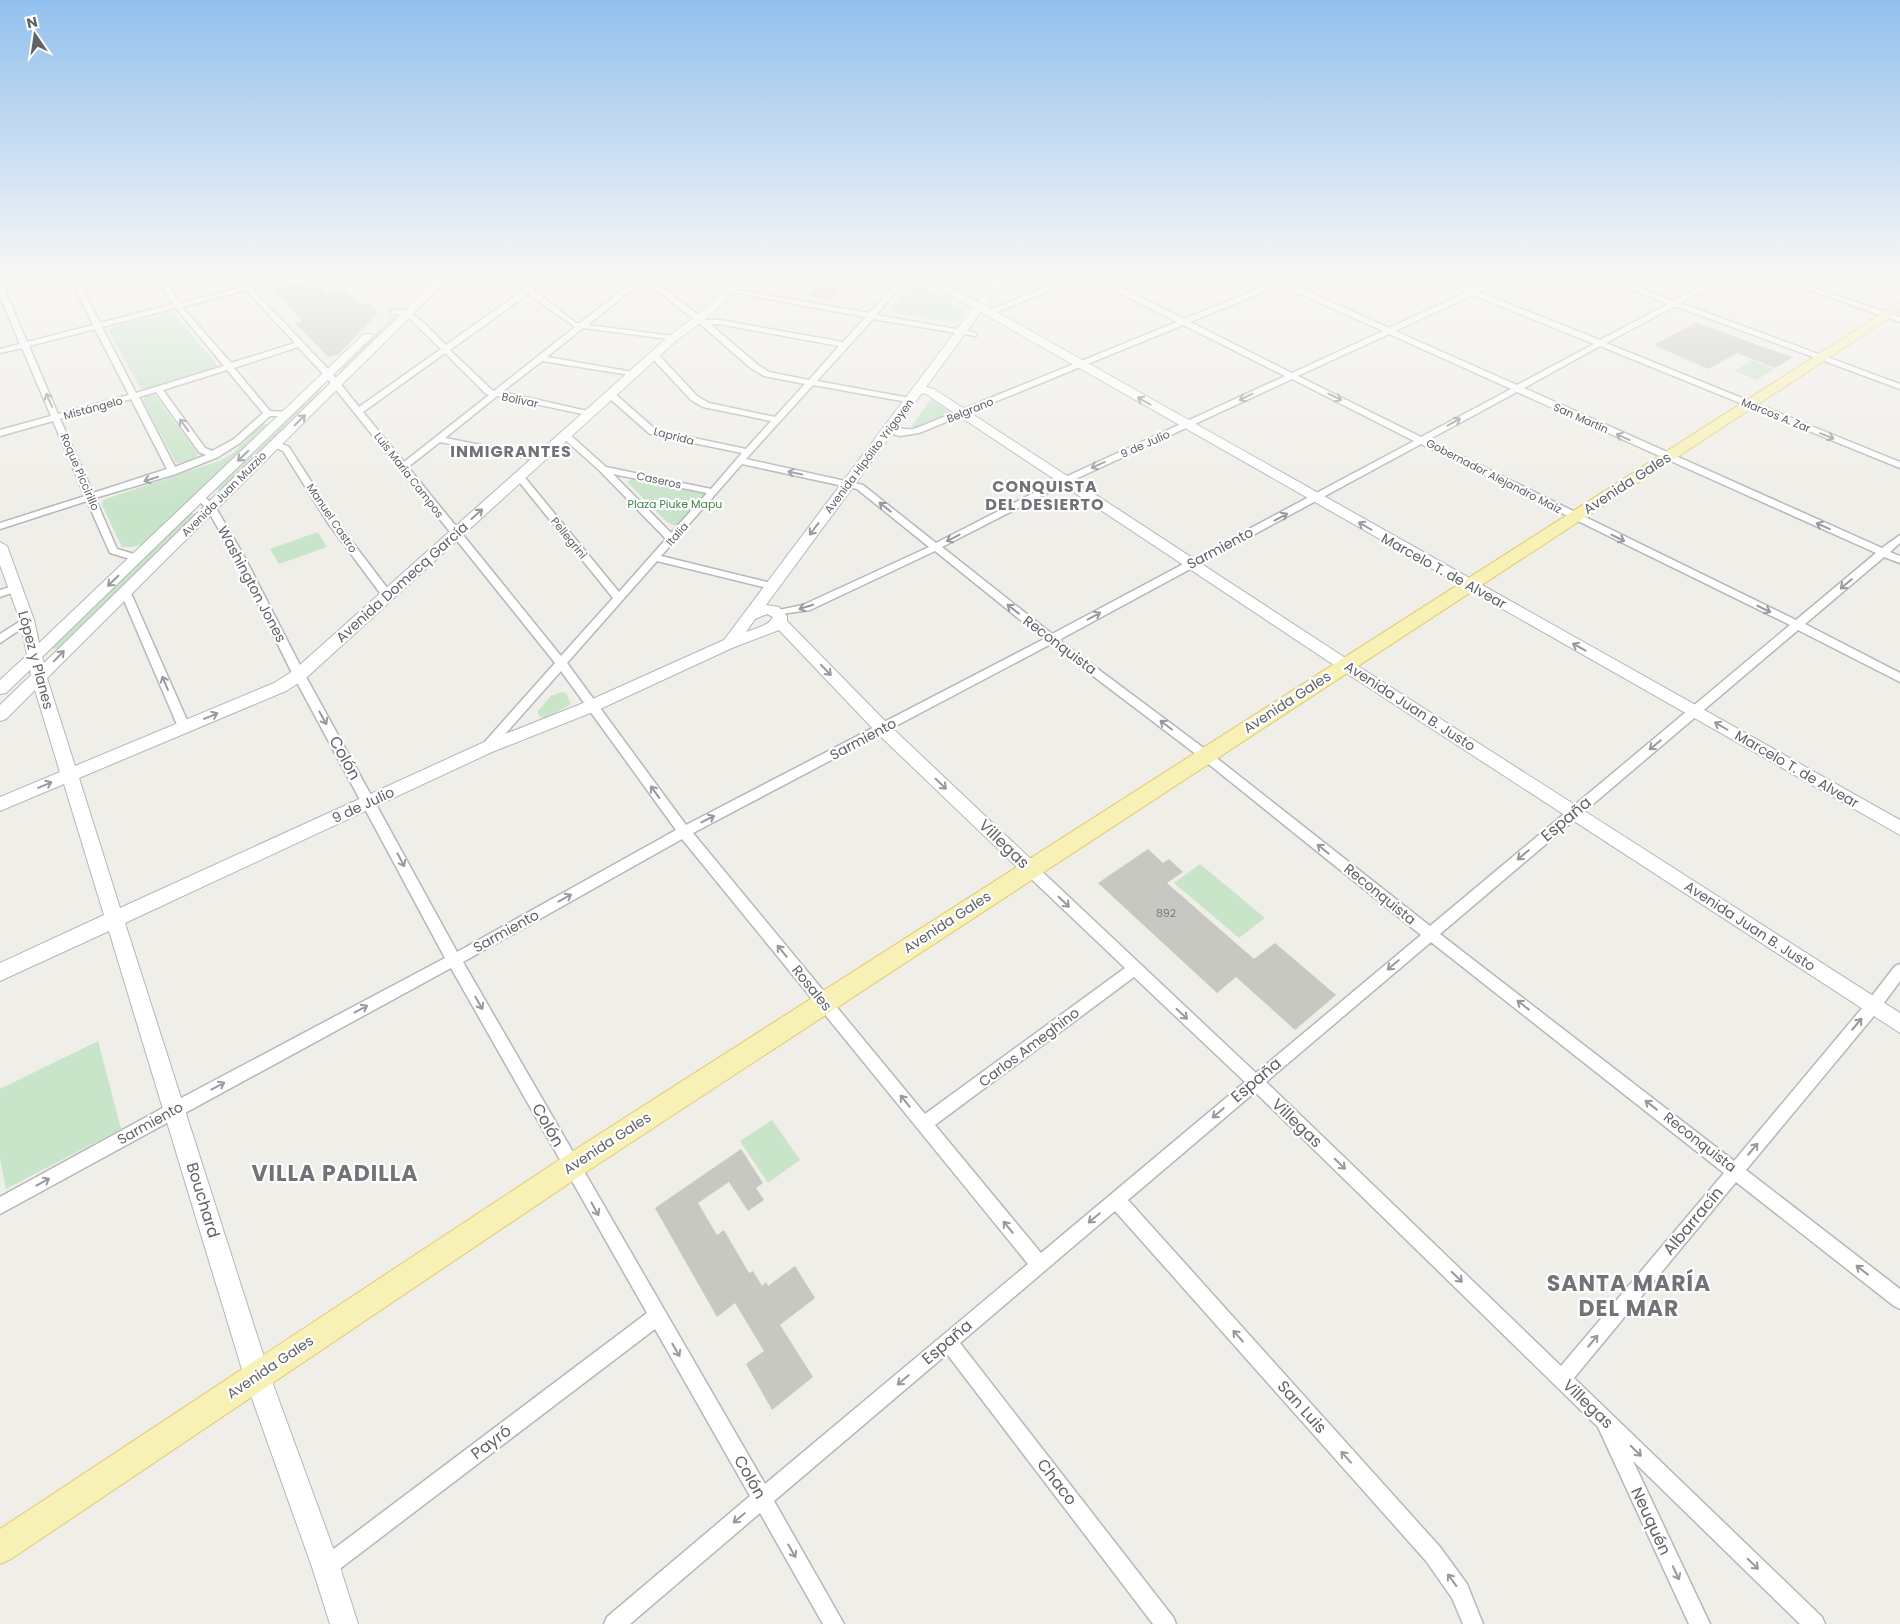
<svg xmlns="http://www.w3.org/2000/svg" width="1900" height="1624" font-family="Poppins,sans-serif">
<rect width="100%" height="100%" fill="#efeee8"/>
<!-- green -->
<path fill="#c8e4c9" d="M914,285h5l44,25 2,3 -5,8 -6,1 -59,-9 -3,-3z
M173,312l45,54 -6,4 -61,19h-10l-33,-59 7,-4z
M391,318l8,1 -56,52h-5z
M1752,360l22,9 -17,11 -22,-9z
M324,389l-100,100 -9,1v-3l102,-97z
M155,395l43,59 -6,6 -16,3 -33,-62 3,-5z
M931,399l20,13 -35,15h-5z
M264,423l5,3 -121,116 -15,5h-11l-20,-42 1,-5 116,-39 13,-7z
M636,477l66,15 3,3 -22,29 -9,1 -7,-3 -40,-40z
M196,513l1,2 -136,133 -11,1 137,-135z
M318,532l9,15 -48,17 -9,-15z
M562,692l4,1 5,11 -26,14 -6,-2 -1,-5 13,-15z
M1200,864l65,54 -26,20 -65,-55z
M98,1041l23,88 -115,60 -6,-31v-69z
M772,1120l28,40 -32,23 -28,-42z"/>
<!-- building -->
<path fill="#c8c8c2" d="M799,274h29l23,4 -22,22 -21,-4 13,-12 -22,-4z
M312,279l15,15 16,-5 17,16 8,-3 11,10 -40,42 -11,3 -33,-34 8,-2 -30,-31z
M1697,322l60,23 36,12 -18,11 -38,-15 -29,16 -54,-24z
M1148,849l15,14 6,-4 14,13 -16,11 87,76 21,-16 61,52 -41,35 -59,-53 -19,16 -119,-110z
M741,1149l22,34 -7,5 8,12 -16,11 -19,-29 -31,21 19,32 7,-5 25,43 4,-2 9,15 4,-4 2,4 27,-20 20,32 -35,27 33,52 -41,33 -26,-46 18,-13 -29,-48 -18,14 -62,-109z"/>
<g fill="none" stroke-linecap="round" stroke-linejoin="round">
<defs>
<path id="street" d="M53,274h14l-62,16 22,52 66,-17 -25,-51h7l25,49 73,-19 -20,-30h7l20,29 64,-16 -9,-13h7l8,11 41,-11h13l-52,15 79,83 28,35 82,-58 -35,-34 -15,-1 -1,-2c18,-12 44,22 56,33l100,-71h8l-21,16 43,33h4l59,-46 -2,-3h8l60,46h14l124,22 23,-25 -140,-26 4,-2 139,24 36,-39h6l-35,41 97,17 4,2 -1,2 -103,-17 -56,62 93,17 3,1v4l-100,-18 -67,74 117,26 73,58 125,-64 224,-103 -102,-51 -264,108 -19,3 -15,-4v-4c9,-1 19,2 29,1l263,-107 -91,-46 -94,38 -7,-2 92,-38h17l90,45 91,-37 -16,-8h10l12,6 13,-6h10l-17,8 102,46 78,-36 -41,-18h10l37,15 32,-15h10l-36,18 121,48 68,-36 -76,-30h11l71,27 48,-27h9l-51,29 220,81v5l-225,-83 -69,37 294,119v6l-300,-122 -76,42 358,160 18,-13v8l-10,9 10,4v7l-16,-6 -79,67 95,49v9l-102,-52 -358,304 294,227 134,-160 27,-35 5,-2v17l-22,30 -132,159 154,119v20l-6,-3 -158,-124 -162,196 248,239 3,7h-25l-167,-163 77,163h-21l-91,-197 -343,-335 -127,108 312,347 27,37 16,40h-20l-11,-26 -26,-37 -311,-350 -155,132 213,274 3,7h-23l-206,-270 -173,147 70,123h-21l-63,-111 -130,111h-26l3,-7 143,-121 -95,-167 -322,245 -7,3 -7,-3 -3,-7 3,-7 328,-247 -196,-345 -451,246v-17l170,-93 275,-146 -152,-283 -59,-119 -27,-47 -12,-12 2,-2h6l13,13 28,48 61,119 152,277 219,-122 -115,-159 -71,80h-8l-2,-3 2,-3 73,-82 -230,-287 -27,-29 -64,21 36,43 19,1v4h-19l-30,27 -22,14 -42,17 -81,24 22,51 24,7v4l-4,1 -27,-8 -23,-52 -87,28v-6l85,-27 -32,-75 -53,15v-6l51,-14 -29,-68 -22,5v-4l20,-5 -20,-48v-10zM644,280l56,44 52,45 12,7 41,8 -30,33 -66,-14 -12,-7 -40,-43h-6v4l40,43 12,7 68,14 -25,28 -90,-19 -42,-37h-6v4l42,37 92,19 -31,36 -105,-22 -38,-34h-6v4l38,34 66,68 -47,53 -97,-118h-6v4l97,120 -52,58 -153,-189 32,-25 101,19v-4l-3,-1 -93,-18 52,-42 95,20v-4l-90,-20 40,-31 94,15v-4h-3l-86,-15 36,-29 93,12v-4h-3l-85,-11zM1280,285l103,46 -91,42 -102,-51zM246,290l49,53 -64,20 -49,-56zM528,294l47,33 -81,64 -2,-1 -42,-40zM1473,295l121,49 -77,41 -122,-54zM176,308l48,58 -88,27 -34,-66zM710,324h9l120,22 -30,34 -40,-8 -11,-7zM95,329l34,66 -71,19 -29,-68zM1389,334l122,55 -90,48 -123,-61zM445,353l41,41 3,1 -85,67 -41,-50zM227,370l36,43 -29,26 -22,12 -7,-3 -42,-58zM1292,379l122,62 -362,193 -110,-87 125,-64zM156,392l43,60 7,3 -31,12 -36,-70zM1517,392l359,161 -80,67 -368,-180zM131,399l36,70 -74,24 -33,-74zM1421,444l369,181 -360,301 -221,-174 -150,-112zM742,464l115,25 72,58 -126,58 -29,6v4l36,-5 125,-59 109,88 -358,186 -119,-162 90,-102 114,28 4,-1v-4l-114,-28zM613,474l94,19 -36,40zM1051,644l150,114 220,177 -165,138 -222,-209h-10l-2,4 2,4 101,96 -200,146 -232,-281zM682,839l346,425 -263,220 -302,-522zM1431,942l293,231 -163,193 -295,-284zM1134,977l111,105 -204,171 -106,-128z
M1763,274h11l126,43v5z
M272,442h6l11,5 48,75 54,71v4h-8l-55,-74 -45,-72 -11,-5z
M16,585l4,1v4l-20,7v-7z
M125,588l5,3 60,136 -2,3h-8l-2,-3 -58,-136z
M27,617l4,1v4l-31,21v-9z"/>
<path id="secondary" d="M442,274h11l-406,404 28,88 199,-83 19,-12 376,-335 26,-19 48,-43h11l-51,47 -26,19 -372,339 -19,12 -207,87 41,130 360,-164 106,-42 138,-62 249,-332 -49,-27 -26,-7 33,3 47,25 21,-28h10l-23,32 914,514v15l-919,-523 -55,75 8,2 416,272 550,352v20l-560,-364 -414,-275 -4,-1 -156,212 13,2 8,9v5l102,104 146,138 3,5 -3,5 -6,2 -6,-2 -146,-140 -98,-103 -47,18 -134,62 -106,42 -367,171 145,453 70,191 18,57h-28l-18,-57 -68,-191 -135,-445 -109,50v-18l104,-48 -40,-131 -64,27v-14l60,-25 -25,-82 -29,29 -6,2v-16l31,-30 -1,-5 -24,23 -6,1v-14l27,-25 -7,-35 -20,-55v-23l7,4 27,74 5,23 325,-309h8l1,2 -331,321 2,6zM767,614l6,3c-4,9 -18,11 -27,15l9,-13z"/>
<path id="primary" d="M1900,302v9l-1320,865 -569,383 -11,5v-35l562,-371z"/>
</defs>
<!-- street casing -->
<use href="#street" stroke="#b5b7bb" stroke-width="3"/>
<!-- secondary casing -->
<use href="#secondary" stroke="#b4b6ba" stroke-width="2"/>
<!-- primary casing -->
<use href="#primary" stroke="#e3ca6e" stroke-width="2"/>
<!-- street -->
<use href="#street" fill="#fff" fill-rule="evenodd"/>
<!-- secondary -->
<use href="#secondary" fill="#fff" fill-rule="evenodd"/>
<!-- primary -->
<use href="#primary" fill="#f7f1b6" fill-rule="evenodd"/>
</g>
<!-- one-way arrows -->
<defs><path id="oneway-shaft" d="M-6 0H5M1.5-3L5.5 0L1.5 3" fill="none" stroke-width="1.6" stroke-linecap="round" stroke-linejoin="round" transform="scale(1.25)"/></defs>
<g stroke="#97999c">
<use href="#oneway-shaft" transform="translate(1246 397) rotate(154)"/>
<use href="#oneway-shaft" transform="translate(1335 397) rotate(26)"/>
<use href="#oneway-shaft" transform="translate(49 400) rotate(-114)"/>
<use href="#oneway-shaft" transform="translate(1144 401) rotate(-150)"/>
<use href="#oneway-shaft" transform="translate(300 420) rotate(-44)"/>
<use href="#oneway-shaft" transform="translate(1454 422) rotate(-29)"/>
<use href="#oneway-shaft" transform="translate(184 425) rotate(-126)"/>
<use href="#oneway-shaft" transform="translate(1827 436) rotate(22)"/>
<use href="#oneway-shaft" transform="translate(1623 437) rotate(-156)"/>
<use href="#oneway-shaft" transform="translate(243 456) rotate(136)"/>
<use href="#oneway-shaft" transform="translate(1098 465) rotate(156)"/>
<use href="#oneway-shaft" transform="translate(795 473) rotate(-168)"/>
<use href="#oneway-shaft" transform="translate(151 479) rotate(162)"/>
<use href="#oneway-shaft" transform="translate(885 507) rotate(-141)"/>
<use href="#oneway-shaft" transform="translate(477 514) rotate(-42)"/>
<use href="#oneway-shaft" transform="translate(1281 517) rotate(-28)"/>
<use href="#oneway-shaft" transform="translate(1365 526) rotate(-150)"/>
<use href="#oneway-shaft" transform="translate(1823 526) rotate(-156)"/>
<use href="#oneway-shaft" transform="translate(814 529) rotate(127)"/>
<use href="#oneway-shaft" transform="translate(953 538) rotate(153)"/>
<use href="#oneway-shaft" transform="translate(1618 538) rotate(26)"/>
<use href="#oneway-shaft" transform="translate(113 581) rotate(136)"/>
<use href="#oneway-shaft" transform="translate(1846 584) rotate(140)"/>
<use href="#oneway-shaft" transform="translate(806 607) rotate(163)"/>
<use href="#oneway-shaft" transform="translate(1013 609) rotate(-142)"/>
<use href="#oneway-shaft" transform="translate(1764 609) rotate(26)"/>
<use href="#oneway-shaft" transform="translate(1094 616) rotate(-28)"/>
<use href="#oneway-shaft" transform="translate(1579 647) rotate(-151)"/>
<use href="#oneway-shaft" transform="translate(59 656) rotate(-46)"/>
<use href="#oneway-shaft" transform="translate(826 670) rotate(46)"/>
<use href="#oneway-shaft" transform="translate(165 683) rotate(-113)"/>
<use href="#oneway-shaft" transform="translate(211 716) rotate(-23)"/>
<use href="#oneway-shaft" transform="translate(323 718) rotate(61)"/>
<use href="#oneway-shaft" transform="translate(1166 725) rotate(-143)"/>
<use href="#oneway-shaft" transform="translate(1721 726) rotate(-150)"/>
<use href="#oneway-shaft" transform="translate(1655 745) rotate(141)"/>
<use href="#oneway-shaft" transform="translate(941 784) rotate(44)"/>
<use href="#oneway-shaft" transform="translate(45 785) rotate(-23)"/>
<use href="#oneway-shaft" transform="translate(655 792) rotate(-126)"/>
<use href="#oneway-shaft" transform="translate(708 819) rotate(-27)"/>
<use href="#oneway-shaft" transform="translate(1323 849) rotate(-141)"/>
<use href="#oneway-shaft" transform="translate(1523 855) rotate(140)"/>
<use href="#oneway-shaft" transform="translate(401 860) rotate(62)"/>
<use href="#oneway-shaft" transform="translate(565 898) rotate(-29)"/>
<use href="#oneway-shaft" transform="translate(1064 902) rotate(44)"/>
<use href="#oneway-shaft" transform="translate(782 951) rotate(-129)"/>
<use href="#oneway-shaft" transform="translate(1393 965) rotate(140)"/>
<use href="#oneway-shaft" transform="translate(479 1003) rotate(60)"/>
<use href="#oneway-shaft" transform="translate(1523 1005) rotate(-142)"/>
<use href="#oneway-shaft" transform="translate(361 1009) rotate(-28)"/>
<use href="#oneway-shaft" transform="translate(1182 1014) rotate(43)"/>
<use href="#oneway-shaft" transform="translate(1857 1024) rotate(-50)"/>
<use href="#oneway-shaft" transform="translate(218 1086) rotate(-28)"/>
<use href="#oneway-shaft" transform="translate(905 1101) rotate(-129)"/>
<use href="#oneway-shaft" transform="translate(1651 1105) rotate(-142)"/>
<use href="#oneway-shaft" transform="translate(1218 1113) rotate(140)"/>
<use href="#oneway-shaft" transform="translate(1753 1149) rotate(-50)"/>
<use href="#oneway-shaft" transform="translate(1340 1164) rotate(44)"/>
<use href="#oneway-shaft" transform="translate(43 1182) rotate(-29)"/>
<use href="#oneway-shaft" transform="translate(595 1209) rotate(61)"/>
<use href="#oneway-shaft" transform="translate(1094 1218) rotate(140)"/>
<use href="#oneway-shaft" transform="translate(1008 1227) rotate(-129)"/>
<use href="#oneway-shaft" transform="translate(1862 1270) rotate(-142)"/>
<use href="#oneway-shaft" transform="translate(1457 1277) rotate(44)"/>
<use href="#oneway-shaft" transform="translate(1238 1336) rotate(-132)"/>
<use href="#oneway-shaft" transform="translate(1593 1341) rotate(-50)"/>
<use href="#oneway-shaft" transform="translate(676 1350) rotate(60)"/>
<use href="#oneway-shaft" transform="translate(903 1380) rotate(140)"/>
<use href="#oneway-shaft" transform="translate(1636 1451) rotate(44)"/>
<use href="#oneway-shaft" transform="translate(1346 1457) rotate(-132)"/>
<use href="#oneway-shaft" transform="translate(739 1518) rotate(140)"/>
<use href="#oneway-shaft" transform="translate(792 1551) rotate(60)"/>
<use href="#oneway-shaft" transform="translate(1753 1564) rotate(44)"/>
<use href="#oneway-shaft" transform="translate(1676 1573) rotate(65)"/>
<use href="#oneway-shaft" transform="translate(1452 1580) rotate(-126)"/>
</g>
<!-- sky -->
<linearGradient id="sky" x2="0" y2="1"><stop stop-color="#92c0ee"/><stop offset="0.55" stop-color="#f8f7f5"/><stop offset="1" stop-color="#f8f7f5" stop-opacity="0"/></linearGradient>
<rect width="1900" height="502" fill="url(#sky)"/>
<g text-anchor="middle" dominant-baseline="central" stroke-width="4.5" stroke-linejoin="round" paint-order="stroke">
<!-- far-street labels -->
<g font-size="11" fill="#5f6266" stroke="#fff">
<text transform="translate(520 400) rotate(12)">Bolívar</text>
<text transform="translate(93 408) rotate(-15)">Mistángelo</text>
<text transform="translate(970 410) rotate(-22)">Belgrano</text>
<text transform="translate(1776 415) rotate(22)">Marcos A. Zar</text>
<text transform="translate(1581 418) rotate(24)">San Martín</text>
<text transform="translate(674 436) rotate(15)">Laprida</text>
<text transform="translate(1145 444) rotate(-24)">9 de Julio</text>
<text transform="translate(869 456) rotate(-53)">Avenida Hipólito Yrigoyen</text>
<text transform="translate(80 472) rotate(67)">Roque Piccirillo</text>
<text transform="translate(409 475) rotate(52)">Luis María Campos</text>
<text transform="translate(1494 476) rotate(27)">Gobernador Alejandro Maiz</text>
<text transform="translate(659 480) rotate(12)">Caseros</text>
<text transform="translate(224 494) rotate(-45)">Avenida Juan Muzzio</text>
<text transform="translate(332 518) rotate(56)">Manuel Castro</text>
<text transform="translate(677 534) rotate(-48)">Italia</text>
<text transform="translate(569 538) rotate(51)">Pellegrini</text>
</g>
<!-- far-park labels -->
<g font-size="11" fill="#408448" stroke="#fff">
<text x="675" y="504">Plaza Piuke Mapu</text>
</g>
<!-- number labels -->
<g font-size="11" fill="#797c7d">
<text x="1166" y="913">892</text>
</g>
<!-- street labels -->
<g font-size="14" fill="#5f6266" stroke="#fff">
<text transform="translate(1627 483) rotate(-33)">Avenida Gales</text>
<text transform="translate(1220 548) rotate(-28)">Sarmiento</text>
<text transform="translate(1444 571) rotate(29)">Marcelo T. de Alvear</text>
<text transform="translate(402 582) rotate(-42)">Avenida Domecq García</text>
<text transform="translate(252 584) rotate(62)">Washington Jones</text>
<text transform="translate(1060 645) rotate(37)">Reconquista</text>
<text transform="translate(36 660) rotate(75)">López y Planes</text>
<text transform="translate(1287 702) rotate(-33)">Avenida Gales</text>
<text transform="translate(1410 706) rotate(33)">Avenida Juan B. Justo</text>
<text transform="translate(863 739) rotate(-28)">Sarmiento</text>
<text transform="translate(1797 769) rotate(30)">Marcelo T. de Alvear</text>
<text transform="translate(363 805) rotate(-25)">9 de Julio</text>
<text transform="translate(1380 894) rotate(39)">Reconquista</text>
<text transform="translate(947 922) rotate(-33)">Avenida Gales</text>
<text transform="translate(1750 926) rotate(33)">Avenida Juan B. Justo</text>
<text transform="translate(506 931) rotate(-29)">Sarmiento</text>
<text transform="translate(812 988) rotate(51)">Rosales</text>
<text transform="translate(1029 1047) rotate(-37)">Carlos Ameghino</text>
<text transform="translate(150 1123) rotate(-29)">Sarmiento</text>
<text transform="translate(1700 1142) rotate(38)">Reconquista</text>
<text transform="translate(607 1143) rotate(-33)">Avenida Gales</text>
<text transform="translate(270 1367) rotate(-34)">Avenida Gales</text>
</g>
<!-- far-district labels -->
<g font-size="16" font-weight="bold" letter-spacing="1" fill="#707478" stroke="#fff">
<text x="511" y="451">INMIGRANTES</text>
<text x="1045" y="486">CONQUISTA<tspan x="1045" dy="18">DEL DESIERTO</tspan></text>
</g>
<!-- near-street labels -->
<g font-size="16" fill="#5f6266" stroke="#fff">
<text transform="translate(345 758) rotate(61)">Colón</text>
<text transform="translate(1566 819) rotate(-40)">España</text>
<text transform="translate(1004 844) rotate(44)">Villegas</text>
<text transform="translate(1256 1080) rotate(-40)">España</text>
<text transform="translate(1297 1123) rotate(44)">Villegas</text>
<text transform="translate(548 1125) rotate(60)">Colón</text>
<text transform="translate(203 1200) rotate(73)">Bouchard</text>
<text transform="translate(1693 1221) rotate(-50)">Albarracín</text>
<text transform="translate(947 1342) rotate(-40)">España</text>
<text transform="translate(1588 1404) rotate(44)">Villegas</text>
<text transform="translate(1302 1407) rotate(48)">San Luis</text>
<text transform="translate(491 1442) rotate(-37)">Payró</text>
<text transform="translate(750 1477) rotate(60)">Colón</text>
<text transform="translate(1057 1482) rotate(52)">Chaco</text>
<text transform="translate(1651 1521) rotate(65)">Neuquén</text>
</g>
<!-- near-district labels -->
<g font-size="22" font-weight="bold" letter-spacing="1" fill="#707478" stroke="#fff">
<text x="335" y="1173">VILLA PADILLA</text>
<text x="1629" y="1283">SANTA MARÍA<tspan x="1629" dy="25">DEL MAR</tspan></text>
</g>
</g>
<!-- north arrow -->
<g transform="translate(35 35) rotate(347)" stroke="#ffffff" stroke-width="4" paint-order="stroke">
<path d="M0-4L9 19L0 12L-9 19Z" fill="#5f6266"/>
<text y="-8" font-size="14" font-weight="bold" text-anchor="middle" fill="#5f6266">N</text>
</g>
</svg>
